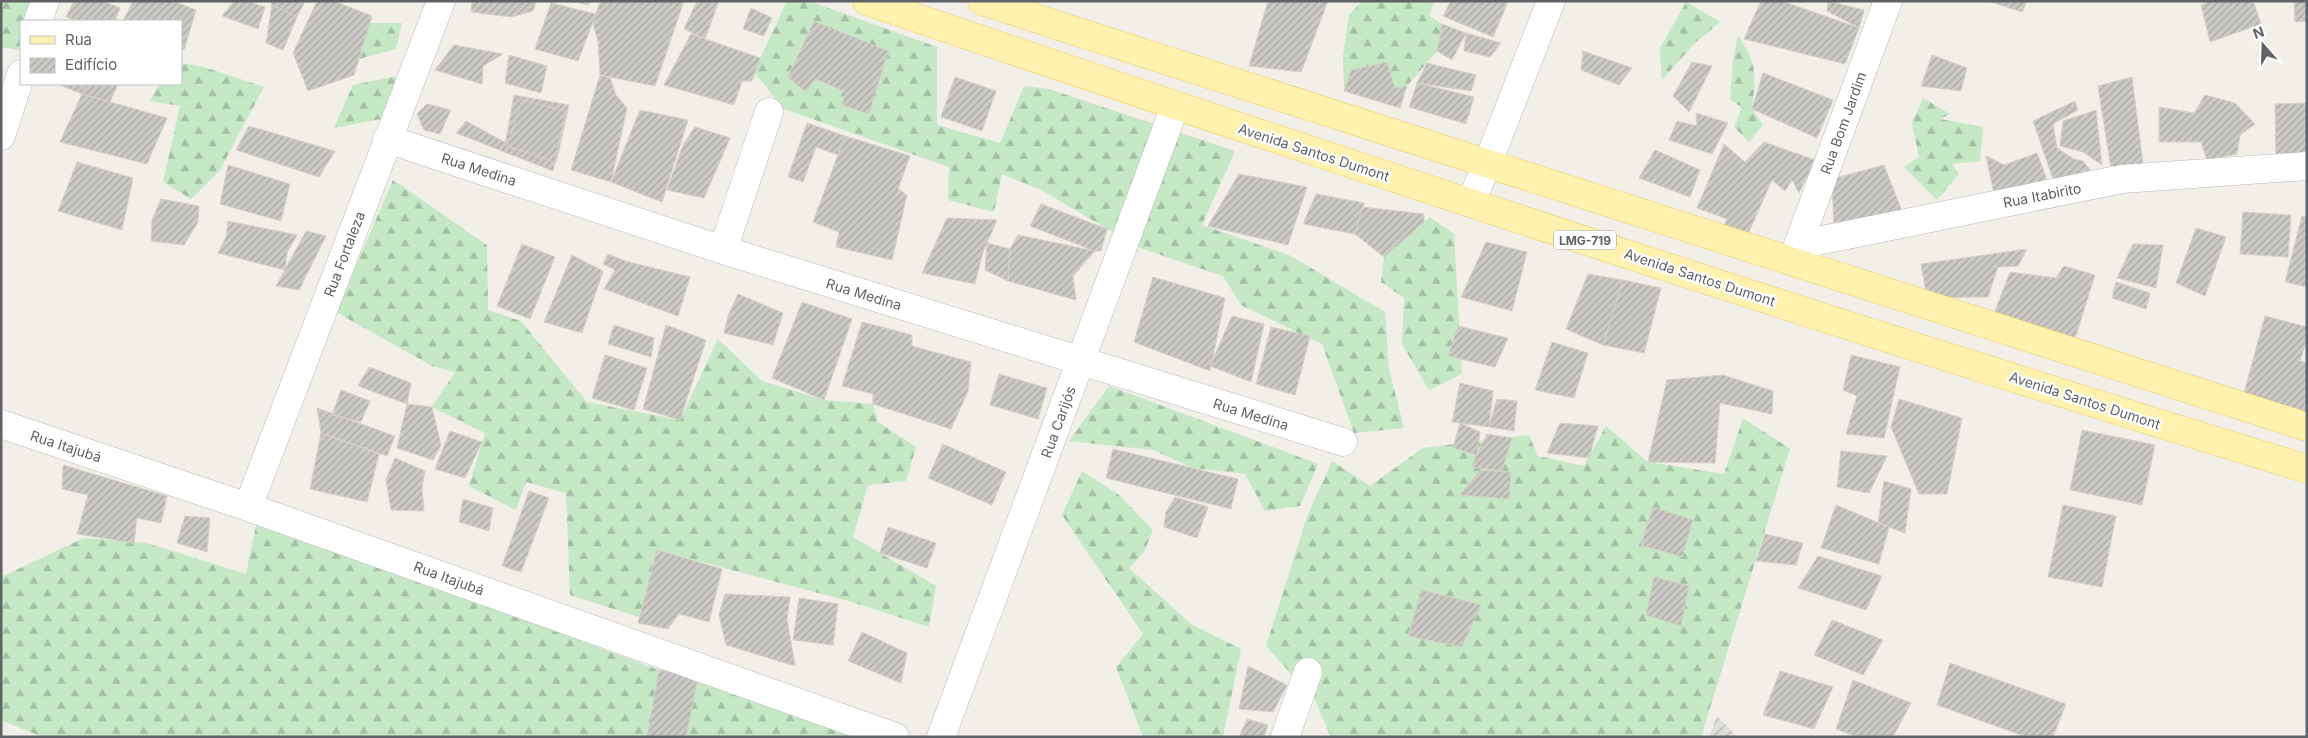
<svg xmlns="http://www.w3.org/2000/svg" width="2308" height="738" font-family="Inter,sans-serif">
<defs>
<pattern id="industrial-furrows" width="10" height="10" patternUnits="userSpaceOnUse" patternTransform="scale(1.25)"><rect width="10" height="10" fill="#e0deda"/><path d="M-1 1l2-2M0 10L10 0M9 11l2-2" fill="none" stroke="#b9b8b5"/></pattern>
<pattern id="forest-firs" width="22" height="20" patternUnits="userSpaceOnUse" patternTransform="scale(1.25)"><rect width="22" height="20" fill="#c5e8c5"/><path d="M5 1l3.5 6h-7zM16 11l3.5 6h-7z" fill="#a3c0a4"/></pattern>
<pattern id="building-hatch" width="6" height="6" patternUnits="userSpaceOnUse" patternTransform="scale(1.25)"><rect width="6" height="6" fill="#cccac5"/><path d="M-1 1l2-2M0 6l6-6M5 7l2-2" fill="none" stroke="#a9a8a4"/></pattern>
</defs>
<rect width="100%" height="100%" fill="#f1efe8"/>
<!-- industrial -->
<path fill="url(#industrial-furrows)" d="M1717,716l20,21h-28z"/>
<!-- forest -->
<path fill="url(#forest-firs)" d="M1,1h34l-7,20h-7v21l-2,8 -18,-3z
M787,1h22l128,46v78l63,18 24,-57 25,3 186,62 -33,74 87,30 96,57 4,57 15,59 -50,5 -32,-89 -81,-39 -18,-29 -83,-28 -99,-58 -39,-16 -8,38 -46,-12 1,-33 -165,-58 -30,-37z
M1362,1h72l-5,15 13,8 -5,27 -30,35 -12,2 -9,-26 -35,8 -7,21 -1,-35 6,-41z
M1686,2l34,20 -25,21 -33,37 -2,-32z
M370,23h32l-6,26 -37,10z
M1738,35c20,30 18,41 14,74l11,16 -14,17 -15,-15 8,-20 -12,-7 3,-39z
M181,63l23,4 60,20 -44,83 -29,29 -28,-17 17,-76 -30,-5 10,-17h21z
M396,76l-10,42 -52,10 19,-43z
M1923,98l27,16 -10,5 43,8 -3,34 -28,3 7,10 -22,26 -33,-33 15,-10 -7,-34z
M393,180l94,65 1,65 33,11 66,81 93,18 38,-81 44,42 62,19 49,4 5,18 38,25 -10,34 -38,4 -15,52 83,49 -7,41 -77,-25 -195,-52 -18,67 -69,-22 -4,-102 -40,-11 -10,28 -47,-24 16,-53 -53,-26 23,-35 -23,-6 -96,-54z
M1430,217l24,17 8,140 -33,16 -27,-46 2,-46 -23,-16 3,-25z
M1109,386l209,78 -18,42 -35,5 -20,-37 -52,-6 -40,-18 -84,-9z
M1743,418l47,31 -89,288h-370l-16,-37 -49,-54 42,-132 24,-53 38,25 53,-38 106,-13 9,21 46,10 22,-40 42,36 76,12z
M1082,471l36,23 35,36 -9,22 -15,16 62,56 50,25 -18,88h-80l-27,-70 27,-33 -81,-119z
M257,520l402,150 39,7 159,60h-815l-41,-17v-143l83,-39 63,5 99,31z"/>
<!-- building -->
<path fill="url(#building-hatch)" stroke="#d6d1c6" d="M74,1h29l17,7 -5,13h-37l-12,-4z
M133,1h40l23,9 -12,40 -3,-1v-28h-58z
M234,1h14l17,6 -7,22 -36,-13z
M271,1h34l-8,16 -25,-12z
M317,1h17l38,15 -18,59 -46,16 -15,-38z
M472,1h64l-3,10 -22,6 -40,-5z
M570,1h20l-2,4z
M600,1h84l-29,85 -55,-11 -2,-34 -5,-17z
M697,1h22l-14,38 -21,-10z
M1268,1h60l-27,71 -52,-6z
M1451,1h54l3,1 -15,35 -50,-21z
M1761,1h21l77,27 -14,36 -101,-25z
M1828,1l36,9 -5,18 -32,-17z
M1988,1h39l-5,11z
M2211,1h42l8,23 -51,18 -9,-37z
M2294,1h13v20l-12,1z
M551,3l45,11 -18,47 -43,-12z
M272,5l25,12 -14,33 -17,-7z
M751,8l21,10 -8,18 -21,-7z
M814,21l74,30 -19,63 -27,-9 4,-13 -31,-13 -9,13 -18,-15z
M1442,24l24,9 -14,27 -15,-9z
M1466,33l35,10 -11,14 -26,-6z
M691,34l69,24 -8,23h-10l-8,24 -70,-20z
M454,45l49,9 -20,12 -1,18 -47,-14z
M1583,51l49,17 -13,17 -38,-15z
M509,55l38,11 -6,27 -36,-10z
M1932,55l35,13 -6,23 -40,-5z
M1387,62l8,26 12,-2 -7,22 -56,-17 7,-21z
M1692,62l20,4 -23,46 -16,-16z
M1427,63l49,12 -5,16 -54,-8z
M1763,73l70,27 -16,38 -65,-29z
M600,75l10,3 6,17 11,13 -16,74 -40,-12z
M955,77l41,14 -14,40 -41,-14z
M2132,77l11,87 -31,11 -14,-89z
M1417,83l57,14 -8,27 -57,-17z
M57,84h29l-4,10z
M86,84h32l-8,18 -28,-8z
M82,94l85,24 -20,46 -87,-22z
M514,95l55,10 -13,58 -51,-18z
M2205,95l30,8 20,21 -15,11 -3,19 -30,6 -6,-18h-42v-35l35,6z
M522,100l44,11 -13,60 -97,-38 10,-12 42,23z
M2075,101l3,9 -25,14 4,24 17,11 9,2 7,9 -36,12 -21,-61z
M2307,103v59h-31l-1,-58z
M427,104l24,6 -11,24 -16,-4 -7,-16z
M640,110l48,10 -26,82 -51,-20z
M2096,110l6,55 -19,-13 -23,-6 3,-25z
M1696,113l32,10 -16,31 -43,-14 8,-19 20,5z
M807,123l38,13 -7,19 -22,-8 -13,35 -15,-5z
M249,126l86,25 -16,26 -83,-27z
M695,127l35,11 -26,60 -37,-8 16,-45z
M845,136l65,20 -12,33 9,6 -15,65 -56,-13 3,-15 -26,-10z
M1764,142l51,18 -16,33 -7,-13 -7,11 -13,-11 -24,54 -26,-4 5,-11 -30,-11 27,-64 21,18z
M1655,150l45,20 -10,27 -51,-19z
M2037,153l12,32 -54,13 -9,-42 18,9z
M77,162l56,16 -11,52 -64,-19z
M228,165l62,19 -9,37 -61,-17z
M1884,165l19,49 -69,17 -2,-52z
M1239,174l68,13 -19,58 -80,-19z
M1316,194l48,9 -9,31 -52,-10z
M161,199l38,7 -1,16 -14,23 -33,-4 1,-21z
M1041,204l66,25 -6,22h-6l-65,-25z
M1362,207l62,7v8l-40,35 -29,-23z
M2243,212l48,3 -3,42 -48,-3z
M2302,216l5,1v70l-22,-5z
M947,218l50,2 -14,32 -8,32 -53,-11z
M228,221l69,14 -10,18 -2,17 -67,-17 8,-16z
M2196,228l30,9 -21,59 -29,-13z
M306,231l20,5 -27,54 -23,-4z
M1018,235l77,16 -22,25 3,24 -68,-19 2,-32z
M1486,242l41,10 -15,59 -51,-14z
M987,243l23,6 -2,32 -23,-11z
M522,244l33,13 -25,62 -33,-13z
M2133,244l30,1 -7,43 -39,-10z
M2027,249l-9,17 -20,1 -10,30 -61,1 -6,-34z
M608,254l17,7 65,16 -12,39 -74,-27 11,-19 -12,-6z
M572,255l31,16 -21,62 -38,-11z
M2064,266l31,9 -22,70 -81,-26 18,-47 46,6z
M1588,274l35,6 -20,65 -37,-16z
M1153,277l72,21 -15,73 -76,-29z
M1623,280l38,8 -17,65 -41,-8z
M2116,282l34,11 -4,16 -34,-11z
M738,294l45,19 -10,32 -49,-12 4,-17z
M802,302l50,17 -28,81 -52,-22z
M1232,316l32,8 -13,58 -41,-16z
M2265,316l42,11v12l-7,22 7,2v54l-65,-17z
M862,322l50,13v11l59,16 -3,29 -17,38 -78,-25v-10l-31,-8z
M614,325l40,13 -3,19 -43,-13z
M666,325l40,15 -26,80 -37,-11z
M1458,326l50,12 -13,29 -47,-11z
M1271,327l39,9 -15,59 -39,-11z
M1552,342l36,11 -14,45 -39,-8z
M605,355l42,13 -13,42 -42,-12z
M1851,355l49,12 -16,71 -38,-4 11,-38 -14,-6z
M369,367l42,16 -4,21 -49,-18z
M999,374l48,14 -9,31 -48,-14z
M1723,375l50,16 -1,23 -52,-11 -5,60 -67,-1 19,-82z
M1460,383l33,8 -4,36 -37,-5z
M341,390l29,11 -9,21 -29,-7z
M1497,399l20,2 -3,30 -25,-4z
M1899,399l63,19 -15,76h-28l-28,-67z
M407,404l25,3 9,38 -8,15 -36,-12z
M317,408l78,28 -8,20 -66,-23z
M1460,423l20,9 -3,23 -24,-7z
M1560,423l38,3 -9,32 -42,-5z
M2082,430l73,15 -13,60 -72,-15z
M450,431l32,11 -17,36 -30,-9z
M321,433l58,21 -12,48 -57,-13z
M1487,434l25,4 -10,33 -31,-4z
M943,444l63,28 -14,33 -64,-27z
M1113,449l125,30 -7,30 -125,-31z
M1841,451l46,5 -18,37 -32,-6z
M395,458l30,13 -3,17 2,23 -33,-1 -5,-30z
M63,465l104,31 -6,27 -24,-5 -3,25 -57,-9 11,-39 -26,-6z
M1480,470l31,2 -2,27 -49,-4z
M1884,481l27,8 -6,44 -27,-10z
M529,491l20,7 -28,74 -19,-6z
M1175,497l33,10 -11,31 -33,-11 2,-15z
M463,499l30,9 -4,23 -30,-9z
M1836,505l53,22 -10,37 -58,-16z
M2063,505l53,11 -14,71 -54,-10z
M1653,507l40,13 -11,37 -41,-12z
M185,516l25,2 -3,34 -30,-9z
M888,527l48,16 -9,25 -47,-15z
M1765,534l38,9 -7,22 -40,-4z
M657,550l65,19 -13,53 -30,-8 -11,15 -30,-6z
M1818,556l64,20 -16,34 -68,-22z
M1654,577l35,9 -8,40 -35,-11z
M1422,590l59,15 -19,42 -54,-11z
M725,594l65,3 -3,22 8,47 -69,-21 -7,-30z
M799,598l39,6 -5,41 -40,-5z
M1832,620l51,20 -20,35 -49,-20z
M862,632l45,21 -6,30 -53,-22z
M1950,663l116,41 -13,33h-26l-90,-32z
M1248,666l39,19 -14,27 -34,-3z
M659,670l39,7 -12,60h-39z
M1780,671l53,16 -19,42 -51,-14z
M1853,680l58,23 -18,34h-35l-22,-8z
M1247,719l21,6 -4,12h-25z"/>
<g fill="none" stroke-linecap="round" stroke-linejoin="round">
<defs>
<path id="minor" d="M38,21l7,-20
M1,136l20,-62
M387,139l336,111 620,192
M1470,203l17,-38 64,-164
M1798,245l90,-244
M723,250l46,-138
M1792,260l6,-15 324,-66 185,-13
M1,424l247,83 647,230
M248,507l193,-506
M941,737l234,-631
M1285,737l23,-65"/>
<path id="primary" d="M867,1c478,163 957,320 1440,468
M982,1l1325,426"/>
</defs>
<!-- minor casing -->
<use href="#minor" stroke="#b5b8bc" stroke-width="29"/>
<!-- primary casing -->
<use href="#primary" stroke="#f2c960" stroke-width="29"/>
<!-- minor -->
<use href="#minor" stroke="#fff" stroke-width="28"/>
<!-- primary -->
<use href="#primary" stroke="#fff2af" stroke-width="28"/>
</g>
<g text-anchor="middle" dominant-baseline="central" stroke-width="4.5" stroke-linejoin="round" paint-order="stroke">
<!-- shield labels -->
<rect fill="#fff" stroke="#8f9295" stroke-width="1" x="1554" y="230.5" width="62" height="19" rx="4"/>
<g font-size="12" font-weight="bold" fill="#5f6368">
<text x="1585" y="240">LMG-719</text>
</g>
<!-- street labels -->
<g font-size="14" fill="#5f6368" stroke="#fff">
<text transform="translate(1843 123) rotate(-70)">Rua Bom Jardim</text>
<text transform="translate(1314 152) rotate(18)">Avenida Santos Dumont</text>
<text transform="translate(479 169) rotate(18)">Rua Medina</text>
<text transform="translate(2042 195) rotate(-11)">Rua Itabirito</text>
<text transform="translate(344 254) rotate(-69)">Rua Fortaleza</text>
<text transform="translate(1700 277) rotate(18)">Avenida Santos Dumont</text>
<text transform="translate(864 294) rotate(17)">Rua Medina</text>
<text transform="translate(2085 400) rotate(18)">Avenida Santos Dumont</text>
<text transform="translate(1251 414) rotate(17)">Rua Medina</text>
<text transform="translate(1058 422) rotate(-70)">Rua Carijós</text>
<text transform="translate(66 446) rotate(18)">Rua Itajubá</text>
<text transform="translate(449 578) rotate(20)">Rua Itajubá</text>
</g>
</g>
<!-- border -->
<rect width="2308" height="738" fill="none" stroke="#5f6368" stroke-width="5"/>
<!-- legend -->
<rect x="20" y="20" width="162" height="65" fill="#ffffff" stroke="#bfc1c3"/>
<rect x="30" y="36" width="25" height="8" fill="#fff2af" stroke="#bfc1c3"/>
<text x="65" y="45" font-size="15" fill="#5f6368">Rua</text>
<rect x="30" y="58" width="25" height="15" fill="url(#building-hatch)" stroke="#bfc1c3"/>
<text x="65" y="70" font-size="15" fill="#5f6368">Edifício</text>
<!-- north arrow -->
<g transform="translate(2263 45) rotate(340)" stroke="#ffffff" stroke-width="4" paint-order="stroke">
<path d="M0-4L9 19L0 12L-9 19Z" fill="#5f6368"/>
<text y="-8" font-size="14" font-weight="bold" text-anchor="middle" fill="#5f6368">N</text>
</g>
</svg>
